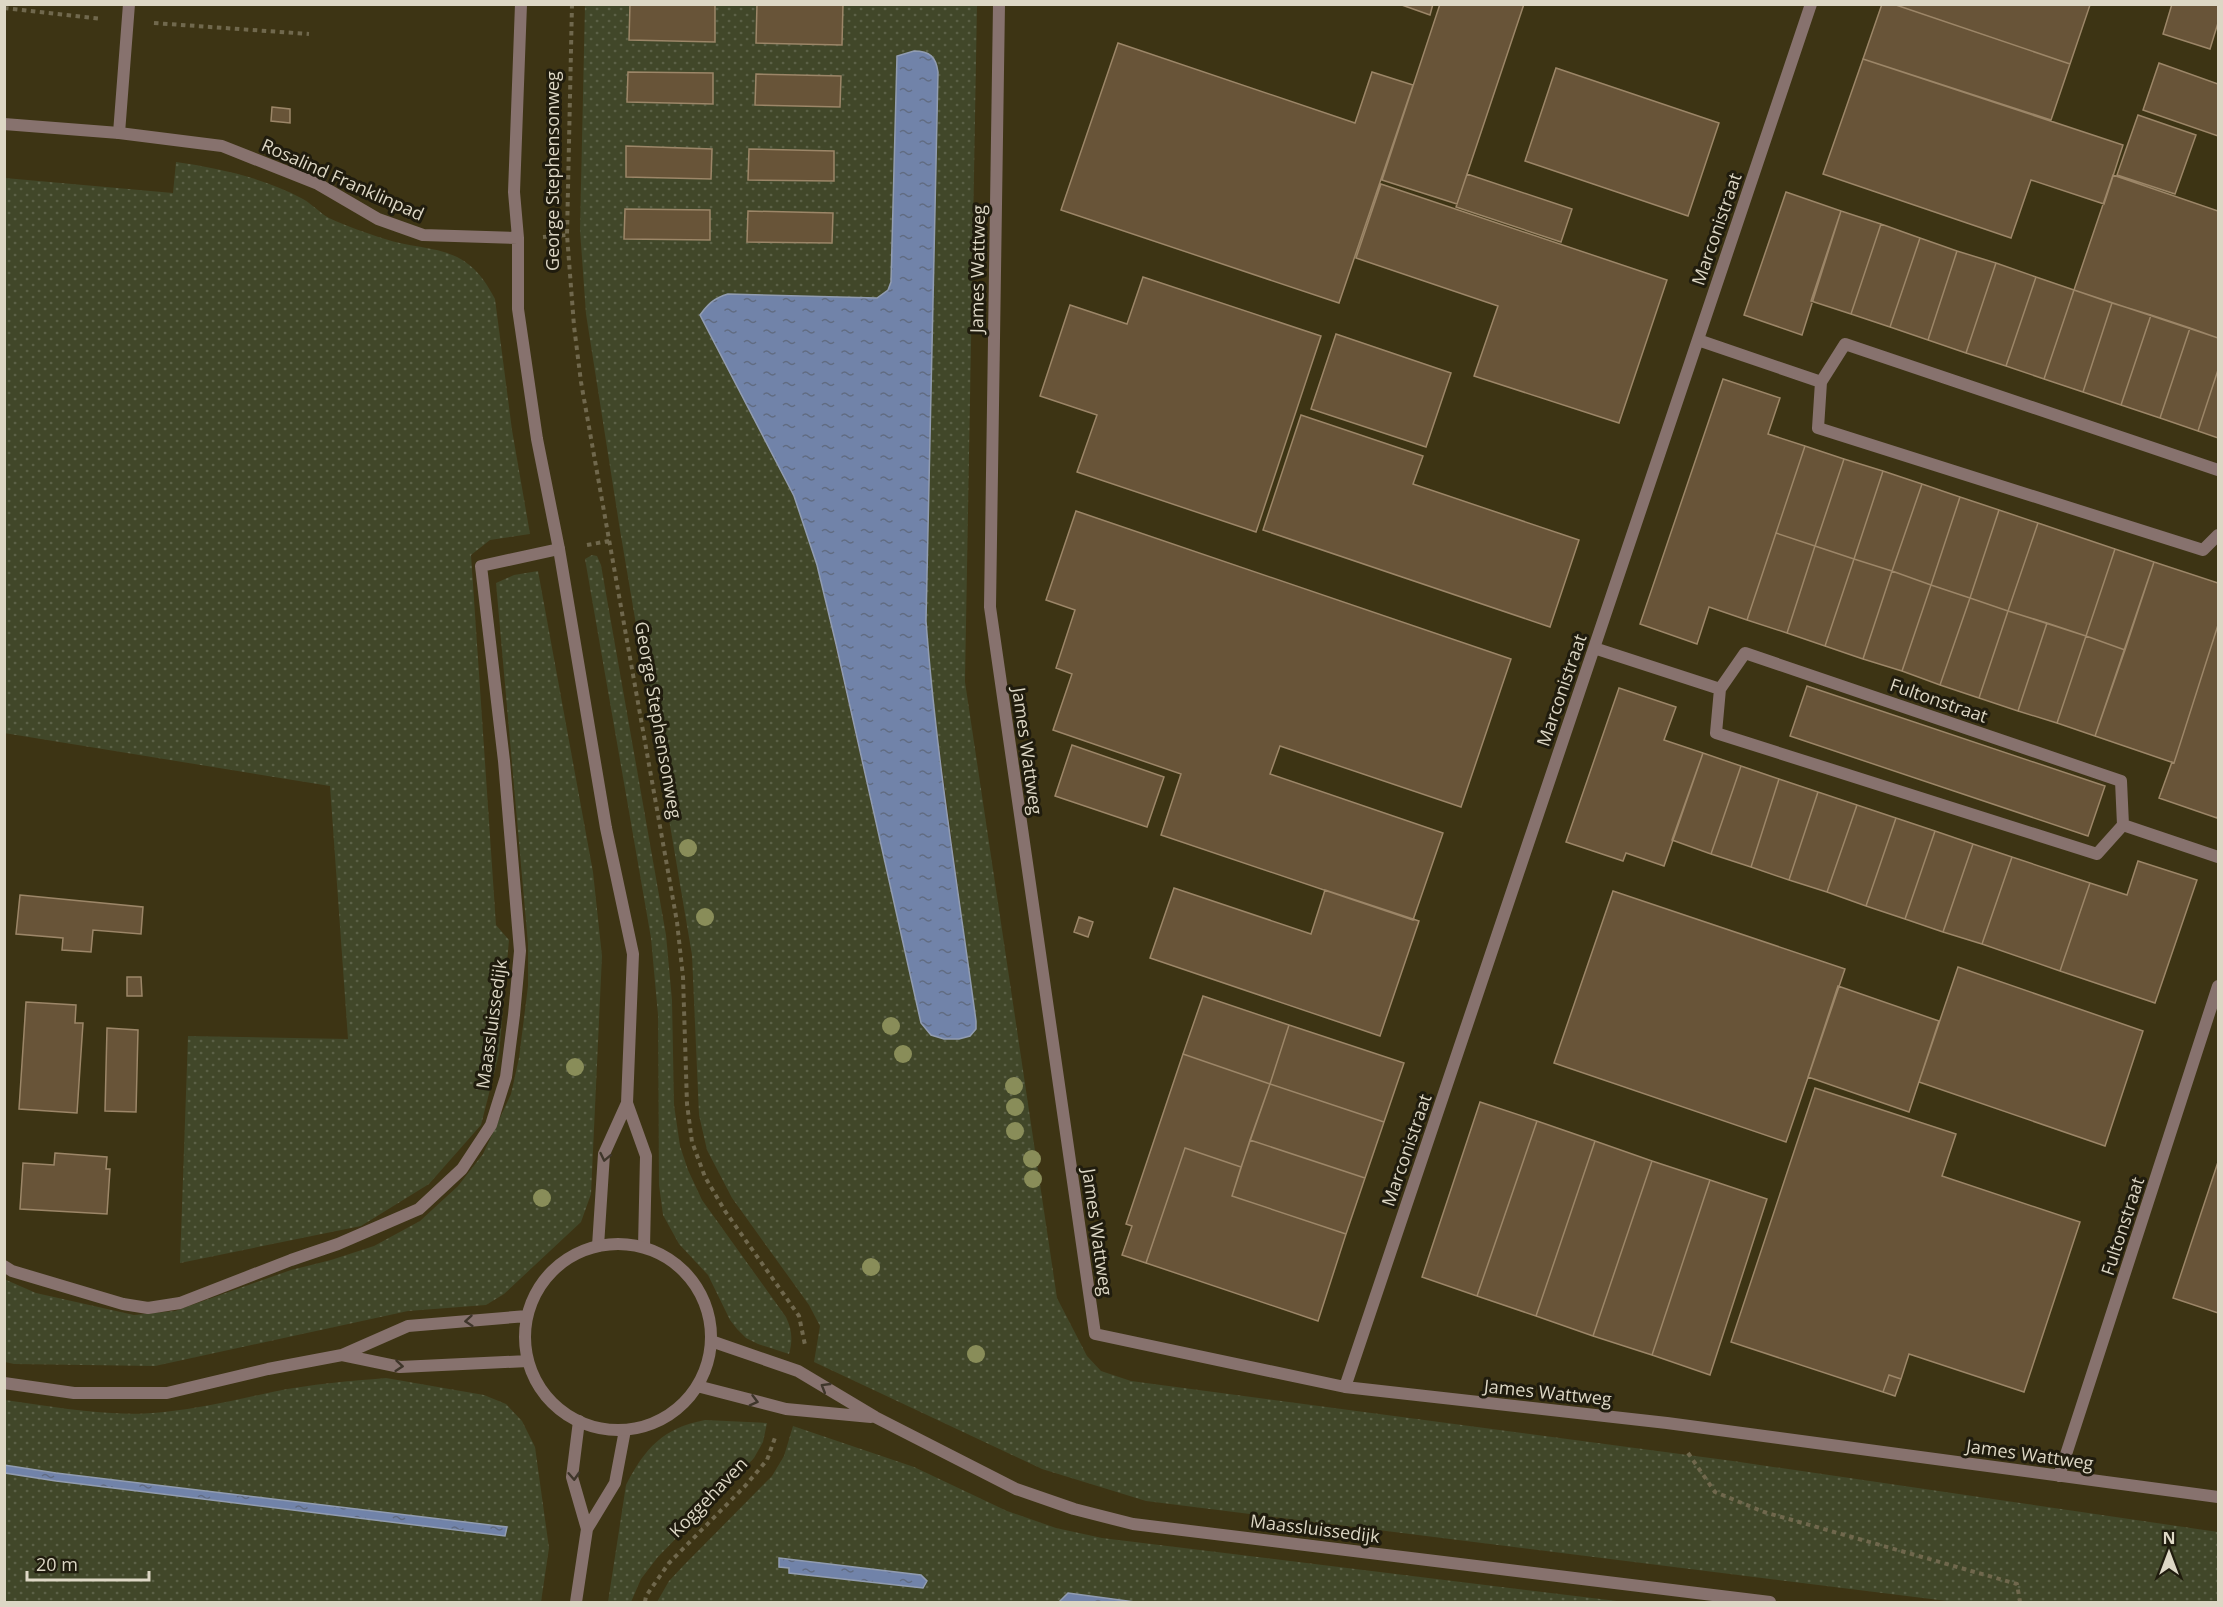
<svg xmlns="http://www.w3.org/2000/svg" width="2223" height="1607" font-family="'Open Sans',sans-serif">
<defs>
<pattern id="grass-dots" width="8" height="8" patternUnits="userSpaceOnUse" patternTransform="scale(1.5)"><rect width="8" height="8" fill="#414729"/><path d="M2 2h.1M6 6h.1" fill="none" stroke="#5c6147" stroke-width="1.8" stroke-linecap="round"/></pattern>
<pattern id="water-ripples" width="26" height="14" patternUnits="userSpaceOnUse" patternTransform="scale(1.5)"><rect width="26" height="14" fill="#7183a9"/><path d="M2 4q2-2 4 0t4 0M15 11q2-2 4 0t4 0" fill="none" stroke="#616c82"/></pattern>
</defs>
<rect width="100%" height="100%" fill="#3d3414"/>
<!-- grass -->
<path fill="url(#grass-dots)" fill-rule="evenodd" d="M585,5h392l-12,677 92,616 30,58 14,15 30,10 602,80 485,71v70h-263l-809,-101 -104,-32 -228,-107 6,-36 -11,-21 -77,-107 -25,-48 -8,-35 -7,-160 -72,-425 -34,-216 -6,-84zM914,51l17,364 -5,206 3,46 13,100 34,254 -55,2 -104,-458 -89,-271 149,5 11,-9 3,-8 6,-226z
M176,162c43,6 88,16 127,37 9,5 17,14 26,19 17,8 37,15 56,21 25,9 56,7 79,22 15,10 23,23 31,38l17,131 18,104 -40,6 -19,15 25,370 13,15 -10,114 -18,71 -52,59 -68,42 -181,37 8,-227 160,3 -18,-253 -326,-53 1,-555 168,15z
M592,555l5,1 4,9 65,370 6,65 2,105 6,41 8,24 14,30 84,117c6,13 7,23 3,37l-31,-10 -12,-6 -9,-9 -7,-9 -22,-45 -29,-31 -16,-29 -4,-30 -1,-170 -7,-77 -66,-379z
M538,571l55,301 9,84 -11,238 -10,28 -77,72 -18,11 -78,6 -253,55 -141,-2 -9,-2 -1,-83 32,14 98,22 41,-4 116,-41 40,-10 43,-14 46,-25 38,-35 25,-32 28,-60 8,-36 9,-72v-42l-32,-361 18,-8z
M386,1378l98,17 22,9 16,17 13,26 14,101 -8,54h-536v-202c52,7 106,18 159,12 39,-4 75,-13 113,-21 36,-7 73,-10 109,-13z
M705,1420l62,3 -4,19 -9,16 -97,100 -16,21 -10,23h-23l18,-117c19,-37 37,-57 79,-65z
M793,1426l121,41 93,44 49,17 46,10 523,64h-968l12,-21 15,-16 88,-89 12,-20z"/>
<!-- water -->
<path fill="url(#water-ripples)" stroke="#919cb1" stroke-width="1.5" d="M914,51c16,0 22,6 24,21l-12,549c10,134 32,267 50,400v8l-6,7 -11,3h-15l-13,-4 -10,-12 -85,-379 -19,-79 -23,-69 -94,-181c8,-11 14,-17 28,-21l149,4 11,-8 3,-8 6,-226z
M4,1465l52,8 451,54 -2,9 -449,-55 -51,-8z
M779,1558l142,17 6,6 -4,7 -134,-15v-5l-10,-1z
M1068,1593l67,9h-76z"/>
<!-- building -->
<path fill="#685438" stroke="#9c8668" stroke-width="1.5" d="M630,4h85v38l-86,-2z
M757,4h86l-1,41 -86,-2z
M1399,4h34l-3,11z
M1440,4h84l-67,200 -75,-24z
M1882,4h11l177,60 -19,56 -188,-61z
M1893,4h195l2,1 -20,59z
M2172,4h46v19l-8,26 -47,-15z
M1118,43l237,80 17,-51 41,13 -74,218 -278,-93z
M1863,59l260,86 -19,59 -73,-24 -20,58 -188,-64z
M2159,63l59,21v52l-75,-26z
M1556,68l163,55 -31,93 -163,-55z
M628,72l85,1v31l-86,-2z
M756,74l85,2 -1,31 -85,-2z
M272,107l18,2v14l-19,-2z
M2138,115l58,20 -21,59 -58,-19z
M626,146l86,3 -1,30 -85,-2z
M749,149l85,2v30l-86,-1z
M1467,174l105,35 -11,33 -105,-35z
M2113,175l105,36v127l-144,-48z
M1381,184l286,96 -48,143 -145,-47 24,-70 -142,-48z
M1786,192l55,19 -39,124 -58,-20z
M625,209l85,1v30l-86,-1z
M748,211l85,2 -1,30 -85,-1z
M1841,211l40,13 -30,90 -40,-13z
M1881,224l39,14 -30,89 -39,-13z
M1920,238l37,13 -29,89 -38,-13z
M1957,251l39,12 -30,90 -38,-13z
M1996,263l40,14 -30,89 -40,-13z
M1143,277l178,59 -65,196 -179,-60 20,-57 -57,-19 30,-91 57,19z
M2036,277l38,13 -30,89 -38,-13z
M2074,290l38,13 -29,89 -39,-13z
M2112,303l39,12 -30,90 -38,-13z
M2151,315l39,13 -30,90 -39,-13z
M2190,328l28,10v32l-20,61 -38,-13z
M1336,334l115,39 -25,74 -115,-38z
M2218,370v68l-20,-7z
M1723,379l57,19 -12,36 37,12 -58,174 -38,-13 -12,37 -57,-20z
M1301,415l122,41 -10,28 166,56 -29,87 -287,-97z
M1805,446l39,13 -29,87 -39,-13z
M1844,459l39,12 -29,88 -39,-13z
M1883,471l39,13 -30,87 -38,-12z
M1922,484l38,13 -29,88 -39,-14z
M1960,497l39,13 -29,88 -39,-13z
M1999,510l39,13 -30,88 -38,-13z
M1076,511l435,148 -50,148 -181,-61 -10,28 173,59 -30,87 -252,-85 20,-61 -128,-44 19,-56 -16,-6 19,-58 -29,-10z
M2038,523l77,26 -29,87 -78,-25z
M1776,533l39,13 -28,87 -40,-13z
M1815,546l39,13 -29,87 -38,-13z
M2115,549l39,13 -29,88 -39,-14z
M1854,559l38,12 -29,88 -38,-13z
M2154,562l64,21v42l-44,138 -79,-27z
M1892,571l39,14 -29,86 -39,-12z
M1931,585l39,13 -30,87 -38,-14z
M1970,598l38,13 -29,87 -39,-13z
M2008,611l39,12 -29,88 -39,-13z
M2047,623l39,13 -29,87 -39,-12z
M2218,625v190l-1,3 -58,-20 13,-36 2,1z
M2086,636l39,14 -30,86 -38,-13z
M1807,686l298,100 -17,50 -298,-100z
M1619,688l57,19 -12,33 39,13 -39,113 -38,-13 -3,8 -57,-19z
M1072,745l92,32 -17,50 -92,-31z
M1703,753l38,13 -30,88 -39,-14z
M1741,766l38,13 -28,88 -40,-13z
M1779,779l39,13 -29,88 -38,-13z
M1818,792l39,13 -30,87 -38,-12z
M1857,805l39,13 -30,88 -39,-14z
M1896,818l39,13 -30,88 -39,-13z
M1935,831l38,13 -30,88 -38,-13z
M1973,844l39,13 -30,87 -39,-12z
M2012,857l78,26 -30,88 -78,-27z
M2138,861l59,19 -42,123 -95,-32 30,-88 37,12z
M1174,888l137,46 14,-44 94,31 -39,115 -230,-78z
M1613,891l232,78 -59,173 -232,-79z
M20,895l123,12 -2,27 -48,-4 -2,22 -29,-2 1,-12 -47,-4z
M1079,917l14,5 -5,15 -14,-5z
M1958,967l185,64 -38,115 -186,-64z
M127,977h14l1,19h-15z
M1838,986l101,35 -30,91 -101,-35z
M1203,996l86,29 -19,59 -87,-30z
M26,1002l50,3 -1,18h8l-6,90 -58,-4z
M1289,1025l115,38 -20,59 -114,-38z
M107,1028l31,2 -2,82 -31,-1z
M1183,1054l87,30 -29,83 -56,-19 -39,115 -24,-8 10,-29 -6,-2z
M1270,1084l114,38 -19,56 -115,-38z
M1815,1088l141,46 -14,42 138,46 -56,170 -115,-38 -8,25 -12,-4 -6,17 -152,-50z
M1480,1102l57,19 -60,175 -55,-19z
M1537,1121l58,20 -59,175 -59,-20z
M1250,1140l115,38 -19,56 -114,-38z
M1595,1141l57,20 -59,175 -57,-20z
M1185,1148l56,19 -9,29 114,38 -28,87 -172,-58z
M55,1153l52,4 -1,12h4l-3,45 -87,-5 3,-46 31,2z
M1652,1161l58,19 -58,175 -59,-19z
M2218,1162v151l-45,-15z
M1710,1180l57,19 -57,176 -58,-20z
M1889,1375l12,4 -6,17 -12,-4z"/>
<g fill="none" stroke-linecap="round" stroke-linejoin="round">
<!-- path -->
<path stroke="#70684d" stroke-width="4" stroke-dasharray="4.5 4.5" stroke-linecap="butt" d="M572,4l-5,231 7,91 7,56 96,540 6,55 4,127 5,38 13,35 20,34 74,105 6,29
M4,8l98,11
M154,23l155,11
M543,237l24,-2
M587,545l22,-4
M1688,1453l27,39 49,20 253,72 3,18
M645,1602l1,-6 23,-33 77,-78 21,-25 9,-25"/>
<!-- service -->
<path stroke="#87726e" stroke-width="12" d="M4,1266l8,5 111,33 25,4 32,-5 111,-43 47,-16 81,-35 43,-40 29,-44 15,-48 8,-62 6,-64 -16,-190 -23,-195 78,-17"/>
<!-- pedestrian -->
<path stroke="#87726e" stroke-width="12" d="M119,133l10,-129"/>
<!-- minor -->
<path stroke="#87726e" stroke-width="12" d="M521,4l-7,188 4,46v71l19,130 22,110 47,279 27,126 -6,149 -23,51 -6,92
M999,4l-9,603 105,727 250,53 322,36 551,74
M4,124l115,9 103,13 96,38 60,35 45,16 95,3
M1698,340l123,42 -3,46 385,122 15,-15
M1821,382l24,-38 373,126
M1594,648l126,41 -4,44 381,121 26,-29 95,32
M1720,689l25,-36 376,128 2,44
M627,1103l19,53 -2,91
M1345,1387l466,-1383
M579,1421l-7,56 15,52
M2059,1476l159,-490
M576,1602l11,-73 28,-46 10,-53"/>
<!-- tertiary -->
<path stroke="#87726e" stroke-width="12" d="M525 1337a93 93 0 1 1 186 0a93 93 0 1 1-186 0Z
M711,1341l87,30 77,46 141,72 58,20 59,15 637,78
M342,1355l58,12 128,-6
M4,1383l70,10h93l101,-24 74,-14 66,-29 119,-10
M697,1386l89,23 85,8"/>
</g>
<!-- trees -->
<g fill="#898d59">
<circle cx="688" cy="848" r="9"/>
<circle cx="705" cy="917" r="9"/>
<circle cx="891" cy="1026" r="9"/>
<circle cx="903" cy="1054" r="9"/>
<circle cx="575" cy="1067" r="9"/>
<circle cx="1014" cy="1086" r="9"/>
<circle cx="1015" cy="1107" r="9"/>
<circle cx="1015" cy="1131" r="9"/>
<circle cx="1032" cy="1159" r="9"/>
<circle cx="1033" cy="1179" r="9"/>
<circle cx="542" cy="1198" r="9"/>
<circle cx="871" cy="1267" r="9"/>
<circle cx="976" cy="1354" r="9"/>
</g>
<!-- one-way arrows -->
<defs><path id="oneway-chevron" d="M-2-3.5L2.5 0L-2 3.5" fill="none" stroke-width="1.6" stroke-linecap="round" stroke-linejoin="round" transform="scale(1.5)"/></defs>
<g stroke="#3f362b">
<use href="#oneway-chevron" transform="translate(605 1157) rotate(102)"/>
<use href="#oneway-chevron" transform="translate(469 1321) rotate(175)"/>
<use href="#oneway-chevron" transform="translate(399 1366) rotate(5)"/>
<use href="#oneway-chevron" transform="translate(825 1387) rotate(-149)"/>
<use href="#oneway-chevron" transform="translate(754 1401) rotate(15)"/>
<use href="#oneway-chevron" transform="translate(574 1476) rotate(87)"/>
</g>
<g text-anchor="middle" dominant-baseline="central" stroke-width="6" stroke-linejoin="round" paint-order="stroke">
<!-- street labels -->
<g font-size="18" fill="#ddd7c5" stroke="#201c0e">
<text transform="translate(552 171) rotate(-90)">George Stephensonweg</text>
<text transform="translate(343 179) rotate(24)">Rosalind Franklinpad</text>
<text transform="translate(1716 229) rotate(-71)">Marconistraat</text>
<text transform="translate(977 269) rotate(-89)">James Wattweg</text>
<text transform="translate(1561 690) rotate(-71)">Marconistraat</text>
<text transform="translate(1939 700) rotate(19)">Fultonstraat</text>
<text transform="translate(659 720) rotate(80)">George Stephensonweg</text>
<text transform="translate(1028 751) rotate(82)">James Wattweg</text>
<text transform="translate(491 1024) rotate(-82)">Maassluissedijk</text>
<text transform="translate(1406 1150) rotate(-71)">Marconistraat</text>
<text transform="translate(2122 1226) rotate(-72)">Fultonstraat</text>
<text transform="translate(1098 1232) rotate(82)">James Wattweg</text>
<text transform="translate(1548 1392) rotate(6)">James Wattweg</text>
<text transform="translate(2030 1454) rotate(8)">James Wattweg</text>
<text transform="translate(708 1497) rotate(-46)">Koggehaven</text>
<text transform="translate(1315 1528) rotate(7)">Maassluissedijk</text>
</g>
</g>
<!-- border -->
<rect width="2223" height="1607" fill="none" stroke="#ddd7c5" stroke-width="12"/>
<!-- north arrow -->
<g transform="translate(2169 1553)" stroke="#201c0e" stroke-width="4.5" paint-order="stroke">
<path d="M0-4.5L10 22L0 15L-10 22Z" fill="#ddd7c5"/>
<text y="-9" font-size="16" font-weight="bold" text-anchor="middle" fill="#ddd7c5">N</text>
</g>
<!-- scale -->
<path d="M27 1571v9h122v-9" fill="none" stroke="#ddd7c5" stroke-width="3"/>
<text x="36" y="1571" font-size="18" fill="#ddd7c5" stroke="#201c0e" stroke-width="4.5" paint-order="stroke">20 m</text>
</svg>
